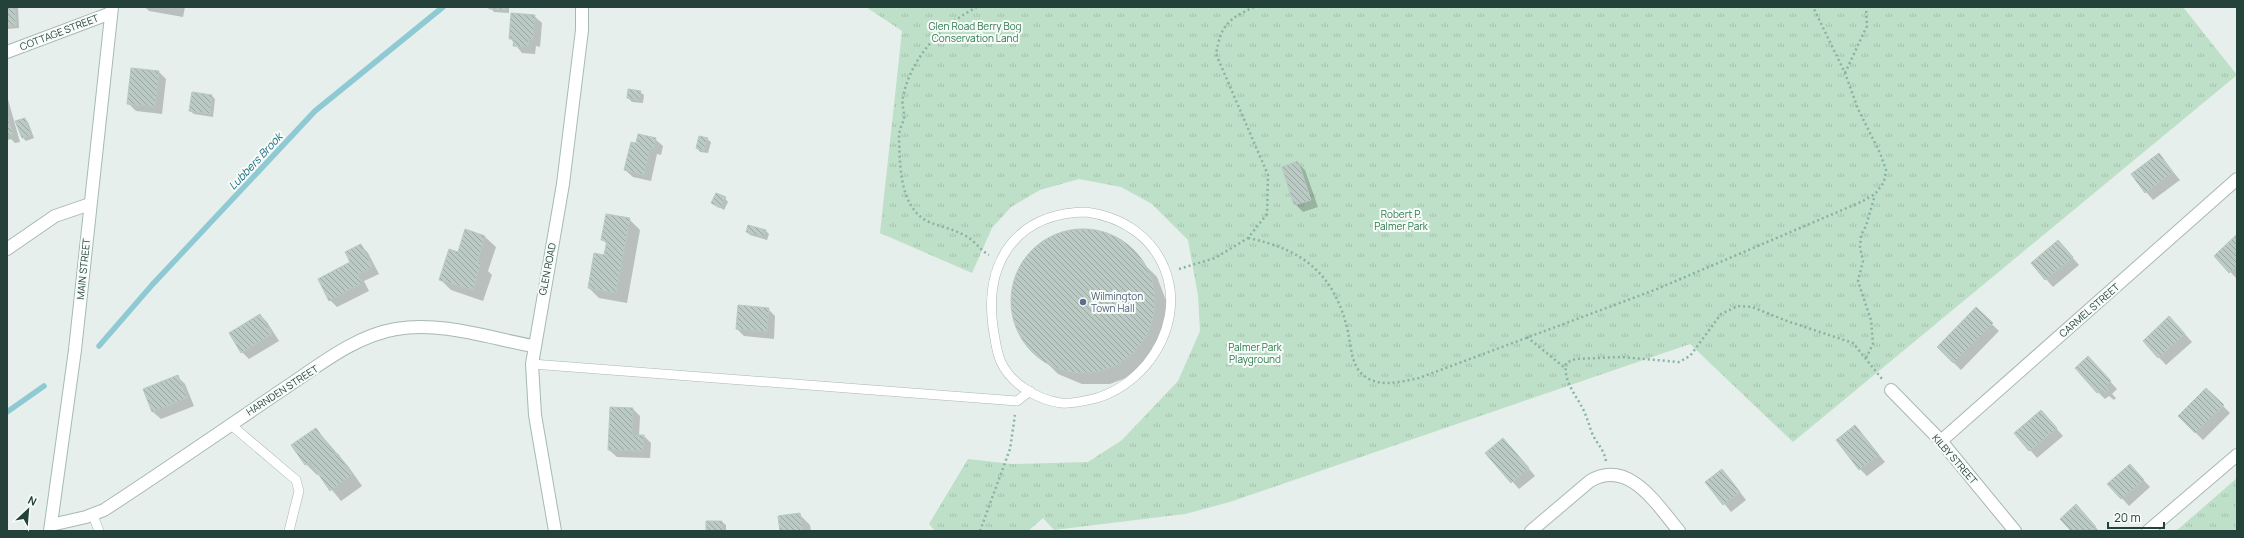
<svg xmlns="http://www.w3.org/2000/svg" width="2244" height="538" font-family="Manrope,sans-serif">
<defs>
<pattern id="park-tufts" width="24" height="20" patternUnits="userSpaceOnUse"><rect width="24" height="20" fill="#bfe0c8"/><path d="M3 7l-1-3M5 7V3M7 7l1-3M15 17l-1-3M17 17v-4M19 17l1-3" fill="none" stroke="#a4c1ad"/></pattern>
<pattern id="building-back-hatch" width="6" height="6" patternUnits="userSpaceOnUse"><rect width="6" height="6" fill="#bbcac4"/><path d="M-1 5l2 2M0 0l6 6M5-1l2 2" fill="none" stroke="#98a6a0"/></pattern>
</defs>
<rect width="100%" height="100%" fill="#e6efeb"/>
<!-- park -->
<path fill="url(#park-tufts)" d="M866,7h1317l54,68 -444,367 -103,-98 -460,158 -45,12 -131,16 -11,-12 -15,13h-93l-6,-7 39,-65 44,5 76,-2 34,-22 56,-59 22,-50 -2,-35 -10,-56 -36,-36 -31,-17 -42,-8 -39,11 -29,17 -19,21 -20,45 -92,-40 22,-202z
M2237,478v53h-61z"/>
<!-- shadow -->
<path fill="#0003" d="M7,7h11l1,21 -12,1z
M145,7h40l-2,10 -34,-6z
M490,7h19v6l-15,-1z
M534,16l8,7 -2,24 -4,-1 -1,8 -13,-1 -12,-15z
M159,72l7,7 -4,35 -26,-3 -7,-7z
M640,92l4,3 -1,8 -11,-1 -4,-4z
M192,93l20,3 3,3 -2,18 -19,-3 -4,-3z
M7,96l13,46 -5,1 -4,-4 -4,1z
M25,119l3,3 6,16 -8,3 -4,-4z
M655,139l8,7 -2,9 -4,-1 -6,27 -18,-4 -8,-7 12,-25z
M707,139l4,3 -3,11 -8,-1 -3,-4z
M2159,155l21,25 -27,20 -7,-8z
M1298,163l7,7 13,37 -15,5 -8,-8z
M725,198l3,4 -4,8 -11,-7z
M629,219l11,11 -13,73 -28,-5 -10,-10 16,-32 2,-12 -4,-4z
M466,230l19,7 11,10 -8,24 4,4 -9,26 -32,-11 -11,-11 18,-26z
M766,231l3,3 -2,6 -17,-5 -3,-3z
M1070,231l28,1 25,11 34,34 10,26 -1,28 -30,43 -26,10h-28l-24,-10 -34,-34 -11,-26v-28l11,-26 20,-19z
M2237,236v43l-22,-23z
M361,245l7,8 11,21 -15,7 5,10 -32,16 -7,-7z
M2065,249l14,16 -26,22 -21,-24z
M768,309l7,7 -1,23 -30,-3 -7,-7z
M1976,309l23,22 -38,39 -23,-23z
M260,315l7,7 12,19 -30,18 -7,-7z
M2177,325l15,17 -26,23 -22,-24z
M2095,365l22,24 -5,5 4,4 -2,2 -5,-4 -4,3 -7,-7z
M177,376l8,8 9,22 -33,13 -8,-7 -9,-22z
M2206,389l24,24 -27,27 -24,-24z
M633,409l7,7 -1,20h5l7,7 -1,15 -33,-1 -8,-7z
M2041,411l22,25 -26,22 -22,-25z
M1855,426l30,36 -18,14 -7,-7z
M316,429l32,37 14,20 -21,15 -22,-27 -2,1 -11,-11 -13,-19z
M1510,446l25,30 -16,13 -32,-36z
M2137,473l13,14 -21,19 -20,-22z
M1729,478l17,22 -15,12 -24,-30z
M2076,505l7,8 16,18h-27z
M799,514l11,11 1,6h-30z
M722,522l4,3v6h-19z"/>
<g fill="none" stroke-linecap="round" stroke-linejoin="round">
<!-- stream -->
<path stroke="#8ec9d4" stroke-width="5.5" d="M99,346l53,-61 163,-174 128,-104
M7,412l37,-26"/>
</g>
<!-- building -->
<path fill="url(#building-back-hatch)" stroke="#b8c9c2" d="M7,7h8l1,18 -9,1z
M489,7h17v3l-17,-1z
M511,13l24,2 -2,25 -4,-1 -1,8 -15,-1 1,-7h-5z
M131,68l28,3 -4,36 -28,-3z
M628,89l13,2 -2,9 -12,-2z
M192,92l20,3 -2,19 -21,-3z
M7,115l6,19 -6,2z
M25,118l6,17 -9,3 -7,-17z
M638,134l18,4 -2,10h-4l-6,27 -20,-5 7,-28 5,1z
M699,136l9,2 -4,13 -8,-3z
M2159,153l14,19 -28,21 -14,-19z
M1298,161l13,39 -17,5 -12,-38z
M716,193l10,4 -6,11 -9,-5z
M606,214l24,4 -14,75 -28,-5 6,-35 10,2 3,-14 -6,-1z
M748,225l18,5 -2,7 -18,-5z
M465,229l20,7 -8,26 4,1 -8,27 -34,-10 10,-31 9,3z
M1011 301a72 72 0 1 1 144 0a72 72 0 1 1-144 0Z
M2237,234v32l-8,7 -15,-17z
M2058,240l15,17 -28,23 -14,-17z
M361,244l11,23 -14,7 4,9 -33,18 -11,-22 32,-17 -5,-10z
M738,305l31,3 -2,24 -31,-3z
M1976,307l17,16 -40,40 -16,-16z
M260,314l12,20 -31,19 -12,-20z
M2169,316l16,18 -27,24 -15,-17z
M2088,356l23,25 -5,5 3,4 -3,3 -4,-4 -5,4 -22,-25z
M178,375l9,23 -35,14 -9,-23z
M2206,388l18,17 -29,28 -17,-17z
M610,407l23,1 -1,27h12l-1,16 -35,-1z
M2041,410l16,18 -28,23 -15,-18z
M1855,425l24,30 -20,15 -23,-30z
M316,428l19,27 3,-1 14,21 -22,16 -20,-29 -5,3 -14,-20z
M1503,438l26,30 -18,15 -26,-30z
M2130,464l14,16 -23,19 -14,-15z
M1722,469l18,23 -17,13 -18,-23z
M2076,504l20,23 -4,4h-21l-11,-12z
M800,513l3,18h-23l-2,-15z
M706,521h16l1,10h-17z"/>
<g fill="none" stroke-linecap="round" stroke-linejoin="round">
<defs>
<path id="lane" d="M1086,212c79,10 111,91 60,153 -13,15 -30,27 -49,33 -12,3 -24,6 -36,5 -23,-3 -50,-19 -60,-41 -5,-11 -6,-24 -8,-35 -9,-66 24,-114 93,-115z
M532,364l485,37 13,-10
M230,424l66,56 3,11 -10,40
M93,515l6,16"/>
<path id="street" d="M7,52l104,-39
M7,249l48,-33 35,-12
M1891,390l50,51 74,90
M1941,441l296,-262
M51,525l35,-8 18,-7c60,-39 119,-80 178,-120 35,-23 72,-54 114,-61 45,-8 93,9 137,17
M1531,531l59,-50c39,-23 67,24 89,50
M2148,531l89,-76"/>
<path id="secondary" d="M50,531l25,-181 37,-343
M555,531l-20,-116 -3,-51 31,-180 19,-154v-23"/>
</defs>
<!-- lane casing -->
<use href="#lane" stroke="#a8b8b2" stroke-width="10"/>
<!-- street casing -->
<use href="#street" stroke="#a8b8b2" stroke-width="14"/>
<!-- secondary casing -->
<use href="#secondary" stroke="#a4bbb3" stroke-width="14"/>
<!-- path -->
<path stroke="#86b3a5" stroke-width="2.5" stroke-dasharray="2 3" stroke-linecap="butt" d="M977,7c-35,18 -66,50 -74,90 -2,7 2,16 1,22 -2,6 -5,11 -5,18 1,28 0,71 30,85 12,5 25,7 37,14 9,5 14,14 23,19
M1845,73l22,-47 -1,-19
M1248,238c57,12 87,37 100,94 3,13 3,31 13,41 16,16 38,9 58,5l238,-89 204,-87 14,-8 9,-12 2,-12 -6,-17 -22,-44 -13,-36 -32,-66
M1179,269l36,-11 33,-20 19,-24 1,-39 -52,-121c5,-29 12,-35 38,-47
M1527,337l38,31
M1866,358l7,-14 -2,-24 -13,-39 5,-20 -3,-14 1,-12 5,-9 9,-31
M1606,461c-2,-12 -10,-18 -14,-28 -3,-8 -5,-16 -9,-24 -7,-14 -20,-28 -17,-46l9,-4 46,-2 58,5 11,-6 31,-42 17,-8 14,1 35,14 66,22 29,36
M980,531l30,-82 5,-34"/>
<!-- lane -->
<use href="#lane" stroke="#fff" stroke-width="9"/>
<!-- street -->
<use href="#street" stroke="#fff" stroke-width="12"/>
<!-- secondary -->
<use href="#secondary" stroke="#fff" stroke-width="12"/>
</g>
<!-- markers -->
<circle fill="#5c6f8a" stroke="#f7fbf9" stroke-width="1.5" cx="1083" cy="302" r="4"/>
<g text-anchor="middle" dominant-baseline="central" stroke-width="4" stroke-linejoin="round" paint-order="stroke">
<!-- park labels -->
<g font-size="10" fill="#2d7a4b" stroke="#f7fbf9">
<text x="975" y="26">Glen Road Berry Bog<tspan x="975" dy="12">Conservation Land</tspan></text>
<text x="1401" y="214">Robert P.<tspan x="1401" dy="12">Palmer Park</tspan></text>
<text x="1255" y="347">Palmer Park<tspan x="1255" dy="12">Playground</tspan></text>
</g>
<!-- street labels -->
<g font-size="10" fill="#24423a" stroke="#f7fbf9">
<text transform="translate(59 32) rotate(-21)">COTTAGE STREET</text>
<text transform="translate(83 269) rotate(-84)">MAIN STREET</text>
<text transform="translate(547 269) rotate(-79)">GLEN ROAD</text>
<text transform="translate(2089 310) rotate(-41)">CARMEL STREET</text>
<text transform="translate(282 390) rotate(-33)">HARNDEN STREET</text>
<text transform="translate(1955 459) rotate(49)">KILBY STREET</text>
</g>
<!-- service labels -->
<g font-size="10" fill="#4e5e75" stroke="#f7fbf9" text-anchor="start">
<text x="1091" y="296">Wilmington<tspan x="1091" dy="12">Town Hall</tspan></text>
</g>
<!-- water labels -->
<g font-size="11" font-style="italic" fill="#1c6f80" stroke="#f7fbf9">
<text transform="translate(255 161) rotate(-47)">Lubbers Brook</text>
</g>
</g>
<!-- border -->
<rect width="2244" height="538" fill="none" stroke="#24423a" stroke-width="16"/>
<!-- north arrow -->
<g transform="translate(28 510) rotate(26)" stroke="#f7fbf9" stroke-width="3" paint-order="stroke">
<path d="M0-3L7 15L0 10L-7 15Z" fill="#24423a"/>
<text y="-6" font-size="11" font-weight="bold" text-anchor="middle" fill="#24423a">N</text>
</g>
<!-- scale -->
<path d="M2108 522v6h56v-6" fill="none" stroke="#24423a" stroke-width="2"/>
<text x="2114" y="522" font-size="12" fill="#24423a" stroke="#f7fbf9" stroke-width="3" paint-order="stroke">20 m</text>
</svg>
